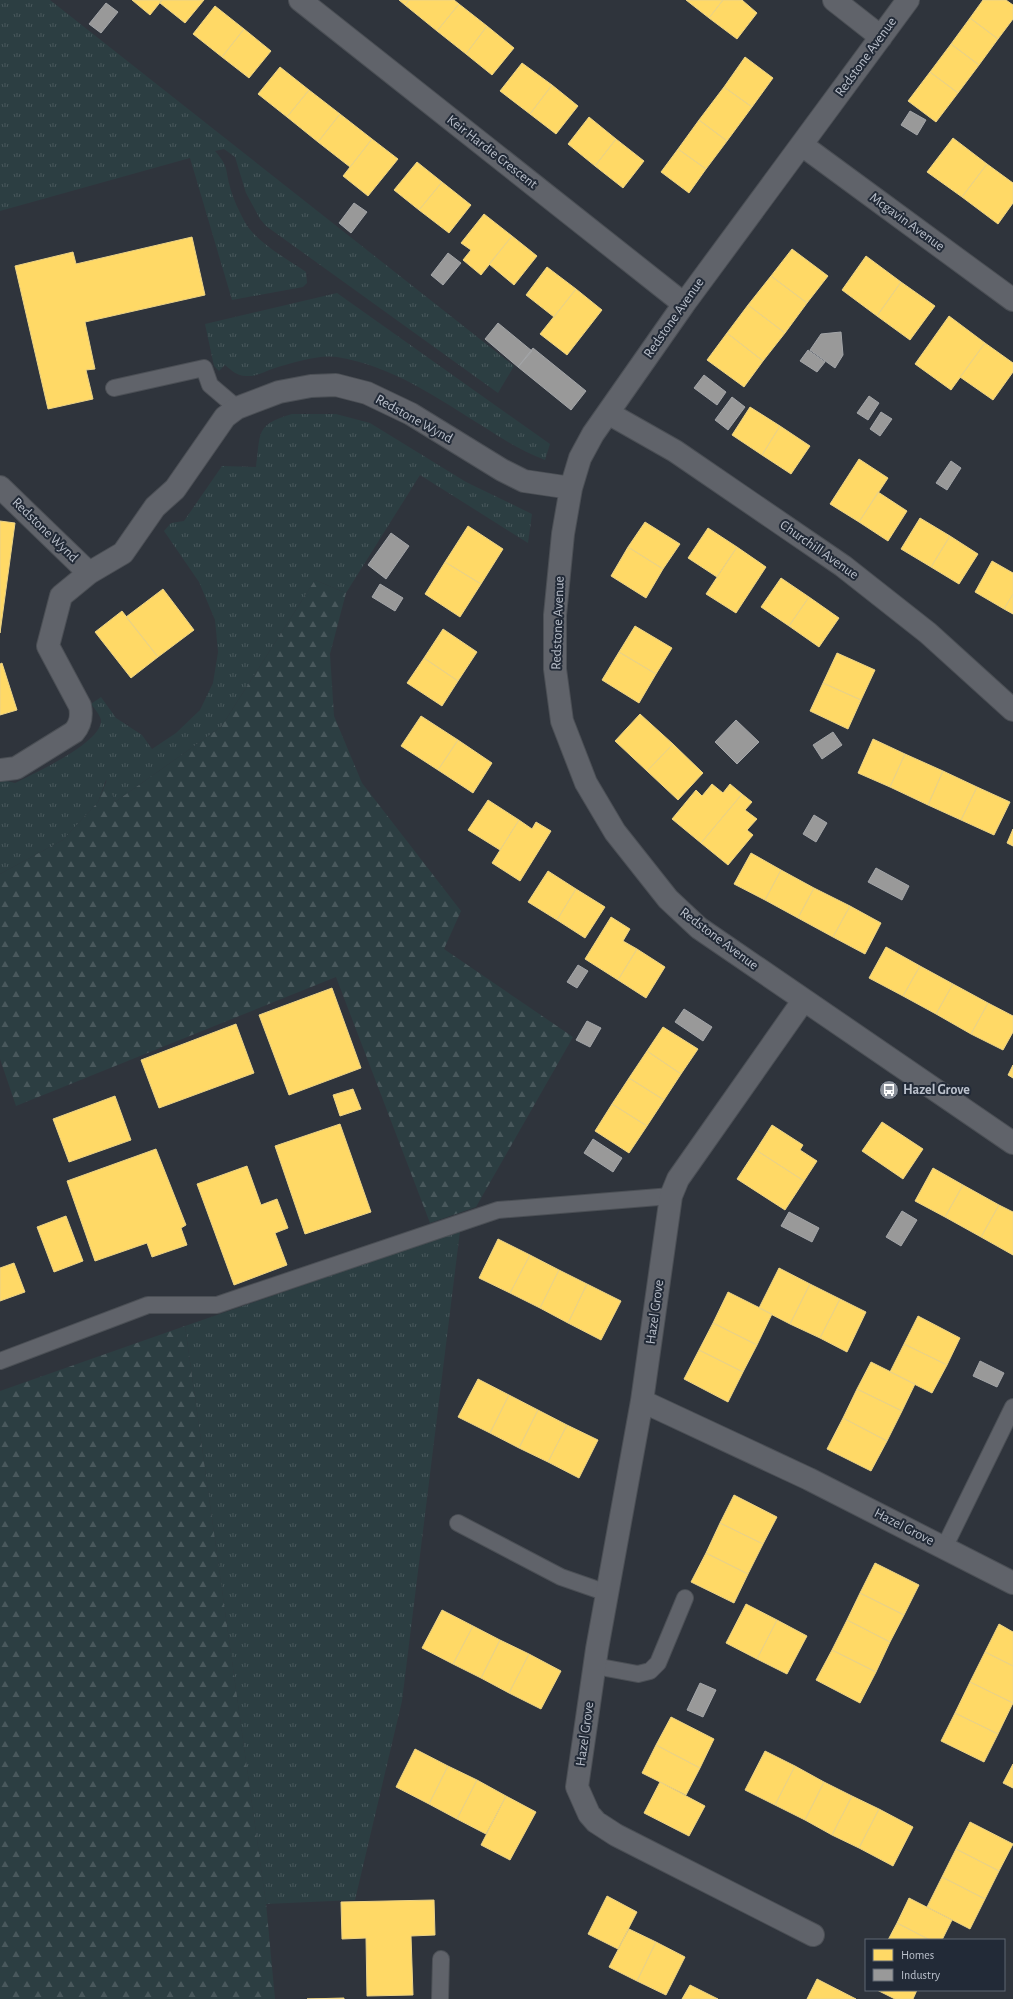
<svg xmlns="http://www.w3.org/2000/svg" width="1013" height="1999" font-family="'Alegreya Sans',sans-serif">
<defs>
<pattern id="grass-tufts" width="24" height="20" patternUnits="userSpaceOnUse"><rect width="24" height="20" fill="#2c3e42"/><path d="M3 7l-1-3M5 7V3M7 7l1-3M15 17l-1-3M17 17v-4M19 17l1-3" fill="none" stroke="#49585c"/></pattern>
<pattern id="forest-firs" width="22" height="20" patternUnits="userSpaceOnUse"><rect width="22" height="20" fill="#2c3e42"/><path d="M5 1l3.5 6h-7zM16 11l3.5 6h-7z" fill="#49585c"/></pattern>
</defs>
<rect width="100%" height="100%" fill="#2f343c"/>
<!-- grass -->
<path fill="url(#grass-tufts)" d="M0,0h50l464,366 -16,27 -232,-167 -6,-7 -14,-26 -11,-36 -11,-8 -9,2c14,16 10,18 15,36 3,12 10,26 16,37 13,20 40,34 60,48l1,11 -4,4 -71,13 -42,-142 -190,53z
M337,293l213,151 -5,16c-22,-8 -41,-20 -61,-33 -47,-29 -91,-61 -147,-70 -17,-3 -46,6 -62,11 -9,3 -20,9 -29,8 -9,0 -15,-6 -21,-11l-6,6 -5,-5 -9,-42z
M292,414h44l34,9 96,59 66,32 -4,29 -108,-68 -74,118 -31,-13 -94,147 -106,75 -9,-22 -8,22 -35,38 -63,34v-95l15,4c18,-9 88,-41 86,-63 -1,-5 -7,-12 -10,-16l10,-7 15,21 26,17 10,14 24,-16 24,-23 13,-27 5,-31 -3,-32 -16,-38 -35,-51 7,-8 13,-2 38,-55 34,1c5,-35 -1,-42 36,-53z
M460,1231l-58,470 -47,199 -89,4 -81,-578z"/>
<!-- forest -->
<path fill="url(#forest-firs)" d="M315,580l31,13 -16,61 4,62 28,67 99,128 -17,38 129,88 -97,170 -46,16 -94,-246 -320,129 -16,-47v-185l63,-34 35,-38 9,-22 8,22 106,-75z
M185,1326l81,577 9,96h-275v-608z"/>
<!-- homes -->
<path fill="#ffd966" stroke="#ebd285" d="M132,0h30l-12,15z
M162,0h42l-19,23 -25,-20z
M399,0h10l-4,5z
M409,0h45l5,4 -22,27 -32,-26z
M686,0h37l-14,18z
M723,0h19l15,13 -20,26 -28,-21z
M983,0h23l7,5v14l-15,20 -28,-21z
M459,4l28,22 -21,28 -29,-23z
M215,6l29,23 -22,28 -29,-23z
M970,18l28,21 -19,26 -28,-21z
M487,26l27,22 -22,27 -26,-21z
M244,29l27,22 -22,27 -27,-21z
M951,44l28,21 -21,28 -28,-21z
M745,57l28,21 -21,29 -28,-20z
M522,63l30,22 -22,29 -30,-23z
M280,67l29,23 -22,27 -29,-23z
M930,72l28,21 -22,29 -28,-21z
M552,85l26,21 -22,28 -26,-20z
M724,87l28,20 -25,34 -28,-21z
M309,90l31,24 -22,28 -31,-25z
M340,114l32,25 -22,28 -32,-25z
M589,117l27,22 -21,27 -27,-22z
M699,120l28,21 -21,28 -28,-20z
M953,138l34,26 -25,33 -35,-25z
M372,139l26,20 -30,37 -25,-20z
M616,139l28,22 -21,27 -28,-22z
M678,149l28,20 -17,24 -28,-21z
M417,162l25,20 -23,28 -25,-20z
M987,164l26,19v20l-15,21 -36,-27z
M442,182l29,23 -22,28 -30,-23z
M484,214l28,22 -31,39 -18,-15 8,-10 -10,-7z
M512,236l25,20 -23,29 -25,-21z
M192,237l13,58 -120,27 10,47 -9,1 7,29 -45,10 -33,-143 58,-14 3,12z
M792,249l36,27 -21,27 -36,-27z
M866,256l35,26 -24,34 -35,-26z
M547,267l29,22 -22,28 -28,-22z
M771,276l36,27 -22,30 -37,-28z
M901,282l34,24 -25,34 -33,-24z
M576,289l26,21 -35,45 -27,-21z
M748,305l37,28 -22,28 -36,-28z
M949,316l36,27 -34,47 -36,-26z
M727,333l36,28 -19,26 -37,-27z
M985,343l28,20v9l-20,28 -33,-23z
M750,407l30,19 -18,29 -30,-20z
M780,426l30,20 -19,28 -29,-19z
M859,459l29,19 -29,44 -29,-18z
M878,492l29,19 -19,30 -29,-19z
M920,518l30,18 -19,31 -30,-18z
M0,521l15,2 -15,110z
M645,522l35,22 -17,25 -35,-22z
M468,526l35,23 -22,35 -36,-22z
M708,528l29,19 -20,30 -29,-19z
M950,536l28,18 -19,30 -28,-17z
M628,547l35,22 -17,29 -35,-22z
M737,547l29,20 -30,46 -30,-19z
M992,561l21,12v21l-9,15 -29,-17z
M445,562l36,22 -21,33 -35,-23z
M781,578l28,19 -20,29 -28,-19z
M163,589l31,41 -36,27 -32,-40z
M1013,594v20l-9,-5z
M809,597l30,21 -20,29 -30,-21z
M122,611l36,46 -27,21 -36,-46z
M635,626l37,22 -16,26 -37,-22z
M443,629l34,23 -19,29 -34,-23z
M619,652l37,22 -17,29 -37,-23z
M837,653l38,17 -14,30 -38,-17z
M424,658l34,23 -16,25 -35,-23z
M2,663l15,47 -17,5v-51z
M823,683l38,17 -13,29 -38,-18z
M640,714l33,30 -26,27 -32,-30z
M421,716l37,24 -20,30 -37,-24z
M873,739l32,15 -15,33 -32,-14z
M458,740l34,23 -19,30 -35,-23z
M673,744l30,29 -25,27 -31,-29z
M905,754l38,17 -15,34 -38,-18z
M943,771l34,16 -16,33 -33,-15z
M712,784l11,9 7,-9 12,10 -41,49 -29,-24 24,-29 6,6z
M977,787l33,15 -16,33 -33,-15z
M742,794l10,8 -7,8 12,9 -10,11 6,5 -25,30 -27,-22z
M488,800l31,20 -19,30 -32,-20z
M519,820l13,9 4,-7 15,9 -31,50 -28,-18z
M1013,829v17l-6,-3z
M751,853l30,17 -16,30 -31,-16z
M781,870l33,18 -16,30 -33,-18z
M548,871l28,18 -19,31 -29,-18z
M814,888l36,18 -17,31 -35,-19z
M576,889l29,18 -20,31 -28,-18z
M850,906l31,17 -16,31 -32,-17z
M611,917l19,12 -7,12 14,8 -19,31 -33,-21z
M886,947l34,19 -17,30 -34,-18z
M637,949l28,18 -19,31 -28,-18z
M920,966l33,18 -17,30 -33,-18z
M953,984l35,19 -17,31 -35,-20z
M332,988l29,80 -72,27 -30,-80z
M988,1003l25,13v16l-10,18 -32,-16z
M236,1024l18,49 -95,35 -18,-48z
M663,1027l35,22 -17,25 -34,-23z
M647,1051l34,23 -17,26 -35,-22z
M1013,1065v13l-5,-3z
M629,1078l35,22 -17,26 -35,-22z
M353,1089l8,20 -21,7 -7,-21z
M115,1096l16,44 -62,22 -16,-43z
M612,1104l35,22 -18,27 -34,-22z
M882,1122l41,27 -20,30 -41,-28z
M340,1124l31,88 -66,22 -30,-88z
M772,1125l31,20 -3,5 17,11 -13,20 -48,-31z
M156,1149l30,76 -5,3 6,17 -35,12 -5,-14 -52,18 -28,-80z
M756,1150l48,31 -19,29 -48,-31z
M247,1166l14,39 16,-6 11,29 -13,5 12,32 -53,20 -37,-101z
M933,1168l30,17 -18,32 -30,-16z
M963,1185l36,20 -18,32 -36,-20z
M999,1205l14,7v43l-32,-18z
M66,1216l17,45 -29,11 -17,-45z
M498,1239l32,16 -20,38 -31,-15z
M530,1255l29,15 -19,38 -30,-15z
M14,1263l11,29 -25,9v-33z
M779,1268l31,16 -20,40 -31,-16z
M559,1270l28,14 -19,39 -28,-15z
M587,1284l34,17 -20,39 -33,-17z
M810,1284l30,15 -20,39 -30,-14z
M728,1292l44,22 -15,31 -44,-22z
M840,1299l26,13 -19,40 -27,-14z
M918,1316l42,22 -13,27 -43,-21z
M713,1323l44,22 -14,27 -44,-22z
M904,1344l43,21 -15,28 -42,-21z
M699,1350l44,22 -15,30 -44,-23z
M871,1362l44,22 -13,27 -45,-22z
M478,1379l31,16 -19,38 -32,-16z
M857,1389l45,22 -15,30 -44,-23z
M509,1395l29,15 -19,38 -29,-15z
M538,1410l29,15 -19,37 -29,-14z
M843,1418l44,23 -16,30 -44,-22z
M567,1425l31,15 -19,38 -31,-16z
M734,1495l43,22 -14,27 -43,-21z
M720,1523l43,21 -15,30 -42,-21z
M706,1553l42,21 -14,29 -43,-21z
M875,1563l44,22 -15,30 -44,-22z
M860,1593l44,22 -14,27 -43,-22z
M746,1604l31,16 -20,39 -31,-16z
M442,1610l31,16 -20,38 -31,-16z
M777,1620l30,16 -20,38 -30,-15z
M847,1620l43,22 -14,30 -44,-22z
M999,1624l14,8v34l-28,-14z
M473,1626l27,14 -19,38 -28,-14z
M500,1640l29,14 -20,39 -28,-15z
M832,1650l44,22 -16,31 -44,-23z
M985,1652l28,14v37l-43,-21z
M529,1654l32,17 -20,38 -32,-16z
M970,1682l43,21 -15,31 -43,-21z
M955,1713l43,21 -14,28 -43,-21z
M671,1717l43,22 -14,29 -44,-23z
M656,1745l44,23 -14,27 -44,-22z
M415,1749l33,17 -19,38 -33,-17z
M765,1751l30,15 -20,39 -30,-15z
M1013,1764v24l-10,-5z
M448,1766l29,14 -20,39 -28,-15z
M795,1766l29,16 -19,38 -30,-15z
M477,1780l29,16 -20,38 -29,-15z
M660,1782l45,24 -16,30 -45,-23z
M824,1782l28,14 -20,39 -27,-15z
M506,1796l30,16 -26,48 -29,-15z
M852,1796l27,13 -20,39 -27,-13z
M879,1809l34,18 -20,39 -34,-18z
M970,1822l43,22 -14,27 -43,-22z
M956,1849l43,22 -14,28 -43,-22z
M942,1877l43,22 -15,30 -43,-22z
M607,1896l30,16 -19,37 -30,-15z
M909,1898l43,22 -10,20h-12l-33,-17z
M434,1900l1,35 -24,1 2,59 -46,1 -1,-58 -24,1 -1,-37z
M897,1923l33,17h-42z
M629,1929l27,13 -19,39 -28,-14z
M656,1942l29,15 -19,38 -29,-14z
M817,1979l39,20h-49z
M690,1985l28,14h-36z
M877,1990h40l-4,9h-18z
M344,1998v1h-37z"/>
<!-- industry -->
<path fill="#999" stroke="#a3a5a8" d="M106,3l12,9 -17,21 -12,-9z
M910,111l16,9 -9,15 -16,-10z
M354,203l13,9 -16,21 -12,-10z
M448,253l13,10 -18,22 -12,-10z
M498,323l34,28 -14,16 -33,-28z
M841,332l2,23 -8,13 -25,-18 11,-16z
M533,348l53,43 -15,19 -53,-43z
M808,350l17,12 -8,10 -17,-11z
M704,375l22,17 -9,13 -23,-17z
M869,396l10,7 -11,17 -11,-7z
M732,397l13,10 -17,23 -13,-10z
M881,412l11,7 -12,17 -10,-7z
M951,461l10,7 -14,22 -11,-7z
M391,533l18,13 -23,33 -18,-14z
M380,584l23,14 -8,13 -23,-14z
M736,720l23,22 -22,22 -22,-22z
M833,732l9,13 -20,14 -9,-14z
M814,815l13,8 -11,19 -13,-8z
M876,868l33,18 -7,14 -34,-18z
M578,965l10,6 -11,17 -10,-6z
M684,1009l28,18 -9,14 -28,-19z
M587,1021l14,7 -11,19 -14,-7z
M593,1139l29,19 -9,14 -29,-19z
M902,1211l15,9 -16,26 -15,-9z
M789,1212l30,16 -7,14 -31,-16z
M980,1361l24,12 -7,14 -24,-11z
M700,1683l16,7 -13,27 -16,-7z"/>
<g fill="none" stroke-linecap="round" stroke-linejoin="round">
<defs>
<path id="service" d="M114,388l90,-20 6,17 27,23
M0,1361l148,-56h69l281,-95 173,-14
M458,1523l103,54 46,16
M944,1548l69,-141
M595,1666l43,8 12,-3 8,-8 27,-65
M440,1999l1,-40"/>
<path id="minor" d="M300,0l384,304
M834,0l47,37
M908,0l-224,304 -91,130 -13,24 -9,30 -8,46 -8,81v54l7,52 24,62 29,49 53,67 31,29 314,215
M802,145l211,155
M608,413l67,38 168,115 85,67 85,77
M0,487l89,86
M0,770l16,-2 58,-36c7,-8 8,-16 6,-26l-32,-60 13,-50 28,-23 34,-20 32,-46 20,-18 50,-72 12,-9 42,-16 32,-6 25,-1 31,8 44,21 91,56 22,11 47,7
M803,1001l-125,178 -7,17 -29,205 -45,248 -20,138 12,27 7,8 20,13 197,100
M642,1401l167,78 204,104"/>
</defs>
<!-- service casing -->
<use href="#service" stroke="#4b4f55" stroke-width="18"/>
<!-- minor casing -->
<use href="#minor" stroke="#4b4f55" stroke-width="24"/>
<!-- service -->
<use href="#service" stroke="#60636a" stroke-width="16"/>
<!-- minor -->
<use href="#minor" stroke="#60636a" stroke-width="22"/>
</g>
<!-- icons -->
<defs>
<symbol id="bus-disc" viewBox="-11 -11 22 22"><circle r="9.5" fill="#8a909a" stroke="#222a37"/><path d="M-5-6H5V4H4V6H2V4H-2V6H-4V4H-5ZM-3.5-4V0h7V-4ZM-3.5 1.2v1.5H-2V1.2ZM2 1.2v1.5H3.5V1.2Z" fill="#fff"/></symbol>
</defs>
<g fill-rule="evenodd">
<use href="#bus-disc" x="878" y="1079" width="22" height="22"/>
</g>
<g text-anchor="middle" dominant-baseline="central" stroke-width="4" stroke-linejoin="round" paint-order="stroke">
<!-- street labels -->
<g font-size="14" fill="#bbc1cc" stroke="#222a37">
<text transform="translate(866 57) rotate(-54)">Redstone Avenue</text>
<text transform="translate(492 152) rotate(38)">Keir Hardie Crescent</text>
<text transform="translate(907 222) rotate(36)">Mcgavin Avenue</text>
<text transform="translate(674 318) rotate(-55)">Redstone Avenue</text>
<text transform="translate(414 419) rotate(29)">Redstone Wynd</text>
<text transform="translate(45 530) rotate(44)">Redstone Wynd</text>
<text transform="translate(819 550) rotate(35)">Churchill Avenue</text>
<text transform="translate(558 623) rotate(-88)">Redstone Avenue</text>
<text transform="translate(719 939) rotate(37)">Redstone Avenue</text>
<text transform="translate(655 1312) rotate(-82)">Hazel Grove</text>
<text transform="translate(904 1527) rotate(27)">Hazel Grove</text>
<text transform="translate(585 1734) rotate(-82)">Hazel Grove</text>
</g>
<!-- poi labels -->
<g font-size="14" font-weight="bold" fill="#bbc1cc" stroke="#222a37" text-anchor="start">
<text x="903" y="1090">Hazel Grove</text>
</g>
</g>
<!-- legend -->
<rect x="865" y="1939" width="140" height="52" fill="#222a37" stroke="#5f6673"/>
<rect x="873" y="1949" width="20" height="12" fill="#ffd966" stroke="#5f6673"/>
<text x="901" y="1959" font-size="12" fill="#bbc1cc">Homes</text>
<rect x="873" y="1969" width="20" height="12" fill="#999999" stroke="#5f6673"/>
<text x="901" y="1979" font-size="12" fill="#bbc1cc">Industry</text>
</svg>
